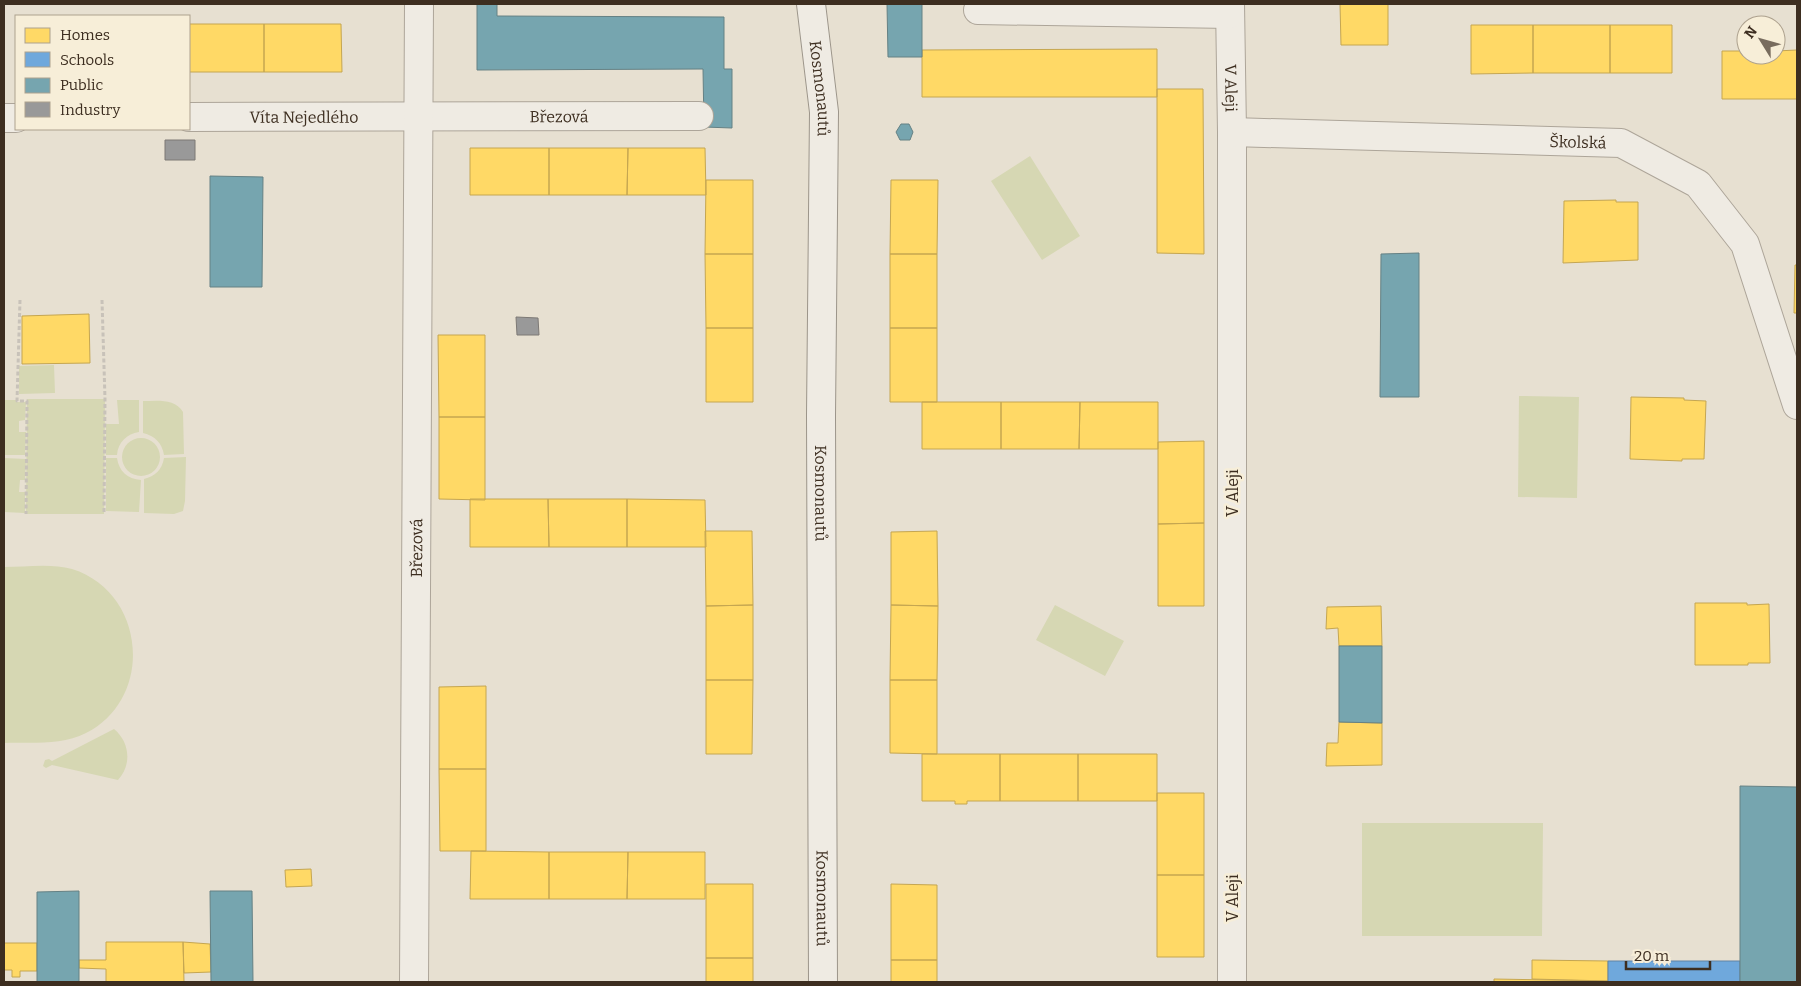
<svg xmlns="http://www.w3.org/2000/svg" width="1801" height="986" font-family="Bitter,serif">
<rect width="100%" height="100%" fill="#e7e0d1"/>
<!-- green -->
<path fill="#d6d7b3" d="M1030,156l50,80 -38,24 -51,-79z
M54,365l1,28 -36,1v-28z
M1519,396l60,1 -2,101 -59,-1z
M27,399h78l-1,115h-78z
M4,400h12v2h10l-1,18 -6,1v11h7l-1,23h-21z
M117,400h22v32c-12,2 -21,10 -22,23h-11v-31h13z
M143,401c14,0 32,-3 40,11l1,42 -20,1c-2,-12 -9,-19 -21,-22z
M122 457a19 19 0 1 1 38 0a19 19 0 1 1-38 0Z
M186,457l-1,44 -2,10 -9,3 -30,-1v-34c11,-3 18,-9 20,-21z
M4,458l22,1 -1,21h-5l-1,12h6v21l-21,-1z
M106,458h11c2,13 10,21 24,22l-2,32 -33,-1z
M4,567c21,0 47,-4 68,2 74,23 83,129 14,164 -25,13 -55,9 -82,10z
M1055,605l69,36 -19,35 -69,-36z
M114,729c16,13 18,36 4,51l-66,-15 -6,3 -3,-2 2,-6 4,-1 3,2z
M1362,823h181l-1,113h-180z"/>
<!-- homes -->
<path fill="#ffd966" stroke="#c5a651" d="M1340,4h48v41h-47z
M189,24h75v48h-75z
M264,24h77l1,48h-78z
M1471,25h62v48l-62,1z
M1533,25h77v48h-77z
M1610,25h62v48h-62z
M1157,49v48h-235v-47z
M1797,50v49h-75v-48h24v4h30v-4z
M1157,89h46l1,165 -47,-1z
M470,148h79v47h-79z
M549,148h79l-1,47h-78z
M628,148h77l1,47h-79z
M706,180h47v74h-48z
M891,180h47l-1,74h-47z
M1616,200v2h22v58l-75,3 1,-62z
M705,254h48v74h-47z
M890,254h47v74h-47z
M1795,265h2v48h-3z
M89,314l1,49 -68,1v-48z
M706,328h47v74h-47z
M890,328h47v74h-47z
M438,335h47v82h-46z
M1631,397l53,1v2l22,1 -2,58h-22v2l-52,-2z
M922,402h79v47h-79z
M1001,402h79l-1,47h-78z
M1080,402h78v47h-79z
M439,417h46v83l-46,-1z
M1204,441v82l-46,1v-82z
M470,499h78l1,48h-79z
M548,499h79v48h-78z
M627,499l78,1 1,47h-79z
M1204,523v83h-46v-82z
M705,531h47l1,74 -47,1z
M937,531l1,75 -47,-1v-73z
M1695,603h52v2l22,-1 1,59h-22v2h-53z
M753,605v75h-47v-74z
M891,605l47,1 -1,74h-47z
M1381,606l1,40h-43l-1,-18 -12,1 1,-22z
M706,680h47l-1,74h-46z
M890,680h47v74l-47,-1z
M486,686v83h-47v-82z
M1339,722l43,1v42l-56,1 1,-23h11z
M922,754h78v47h-33v3h-12v-3h-33z
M1000,754h78v47h-78z
M1078,754h79v47h-79z
M439,769h47v82h-46z
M1157,793h47v82h-47z
M471,851l78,1v47h-79z
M549,852h79l-1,47h-78z
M628,852h77v47h-78z
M311,869l1,17 -26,1 -1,-17z
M1157,875h47v82h-47z
M706,884h47v74h-47z
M891,884l46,1v75h-46z
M106,942h77l1,40h-78v-13l-27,-1v-8h27z
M183,942l27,2 1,28 -27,1z
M4,943h33v28h-17v6h-8v-7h-8z
M706,958h47v24h-47z
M891,960h46v22h-46z
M1532,960l76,1v20l-76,-2z
M1494,979l114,2v1h-114z"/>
<!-- schools -->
<path fill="#6fa8dc" stroke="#6083a4" d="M1608,961h132v21h-132z"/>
<!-- public -->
<path fill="#76a5af" stroke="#658184" d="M477,4h20v12l227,1v52h8v59l-28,-1 -1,-58 -226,1z
M887,4h35v53h-34z
M901,124h8l4,8 -3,8h-10l-4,-8z
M210,176l53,1 -1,110h-52z
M1419,253v144h-39l1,-143z
M1339,646h43v77l-43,-1z
M1740,786l57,1v195h-57z
M79,891v91h-42v-90z
M210,891h42l1,91h-42z"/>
<!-- industry -->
<path fill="#999" stroke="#7d7975" d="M165,140h30v20h-30z
M516,317l22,1 1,17h-22z"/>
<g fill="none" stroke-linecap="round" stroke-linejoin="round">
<defs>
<g id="street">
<path id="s1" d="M1230,4l2,128v850"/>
<path d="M978,10l252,4"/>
<path id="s2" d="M189,117l510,-1"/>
<path d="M4,118h12"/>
<path id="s3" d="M1232,132l389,11 77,41 47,60 52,161"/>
<path id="s4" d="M414,982l5,-978"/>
</g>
<g id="secondary">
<path id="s5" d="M811,4l13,108 -3,304 2,566"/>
</g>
</defs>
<!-- street casing -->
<use href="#street" stroke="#ada599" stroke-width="30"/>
<!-- secondary casing -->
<use href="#secondary" stroke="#9c958a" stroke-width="30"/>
<!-- path -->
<path stroke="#c8c2b9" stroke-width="3" stroke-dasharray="4 2.5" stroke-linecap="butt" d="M20,300l-3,101h10l-1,113
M102,300l3,99 -1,115"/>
<!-- street -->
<use href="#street" stroke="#efebe3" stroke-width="28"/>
<!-- secondary -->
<use href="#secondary" stroke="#efebe3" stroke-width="28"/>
</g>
<g text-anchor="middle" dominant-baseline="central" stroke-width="5" stroke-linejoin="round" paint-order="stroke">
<!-- street labels -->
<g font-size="16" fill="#3d2e20" stroke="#f7eed8">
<text stroke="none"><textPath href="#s5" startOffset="85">Kosmonautů</textPath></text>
<text stroke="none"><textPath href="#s1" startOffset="84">V Aleji</textPath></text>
<text stroke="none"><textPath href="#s2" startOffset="115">Víta Nejedlého</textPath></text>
<text stroke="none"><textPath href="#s2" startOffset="370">Březová</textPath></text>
<text stroke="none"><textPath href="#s3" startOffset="346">Školská</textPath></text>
<text stroke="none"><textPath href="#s5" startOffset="490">Kosmonautů</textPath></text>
<text transform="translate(1232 493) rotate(-90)">V Aleji</text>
<text stroke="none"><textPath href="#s4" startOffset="434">Březová</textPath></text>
<text stroke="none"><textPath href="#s5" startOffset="895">Kosmonautů</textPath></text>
<text transform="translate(1232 898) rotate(-90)">V Aleji</text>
</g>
</g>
<!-- border -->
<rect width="1801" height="986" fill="none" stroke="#3d2e20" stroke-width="10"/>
<!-- legend -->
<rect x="15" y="15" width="175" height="115" fill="#f7eed8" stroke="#ada18e"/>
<rect x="25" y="28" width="25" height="15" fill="#ffd966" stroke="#ada18e"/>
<text x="60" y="40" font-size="15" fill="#3d2e20">Homes</text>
<rect x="25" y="52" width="25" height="15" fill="#6fa8dc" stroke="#ada18e"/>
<text x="60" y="65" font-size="15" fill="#3d2e20">Schools</text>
<rect x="25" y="78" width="25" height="15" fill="#76a5af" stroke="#ada18e"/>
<text x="60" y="90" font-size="15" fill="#3d2e20">Public</text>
<rect x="25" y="102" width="25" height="15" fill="#999999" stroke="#ada18e"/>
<text x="60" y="115" font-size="15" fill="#3d2e20">Industry</text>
<!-- north arrow -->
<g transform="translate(1761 40) rotate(307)"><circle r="24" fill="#f7eed8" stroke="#ada18e"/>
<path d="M0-4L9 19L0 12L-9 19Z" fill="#786c5e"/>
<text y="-8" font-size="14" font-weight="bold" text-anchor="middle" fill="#3d2e20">N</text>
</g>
<!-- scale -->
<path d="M1626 961v8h84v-8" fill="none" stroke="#3d2e20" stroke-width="2.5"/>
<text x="1634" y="961" font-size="15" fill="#3d2e20" stroke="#f7eed8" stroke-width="4" paint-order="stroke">20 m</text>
</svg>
